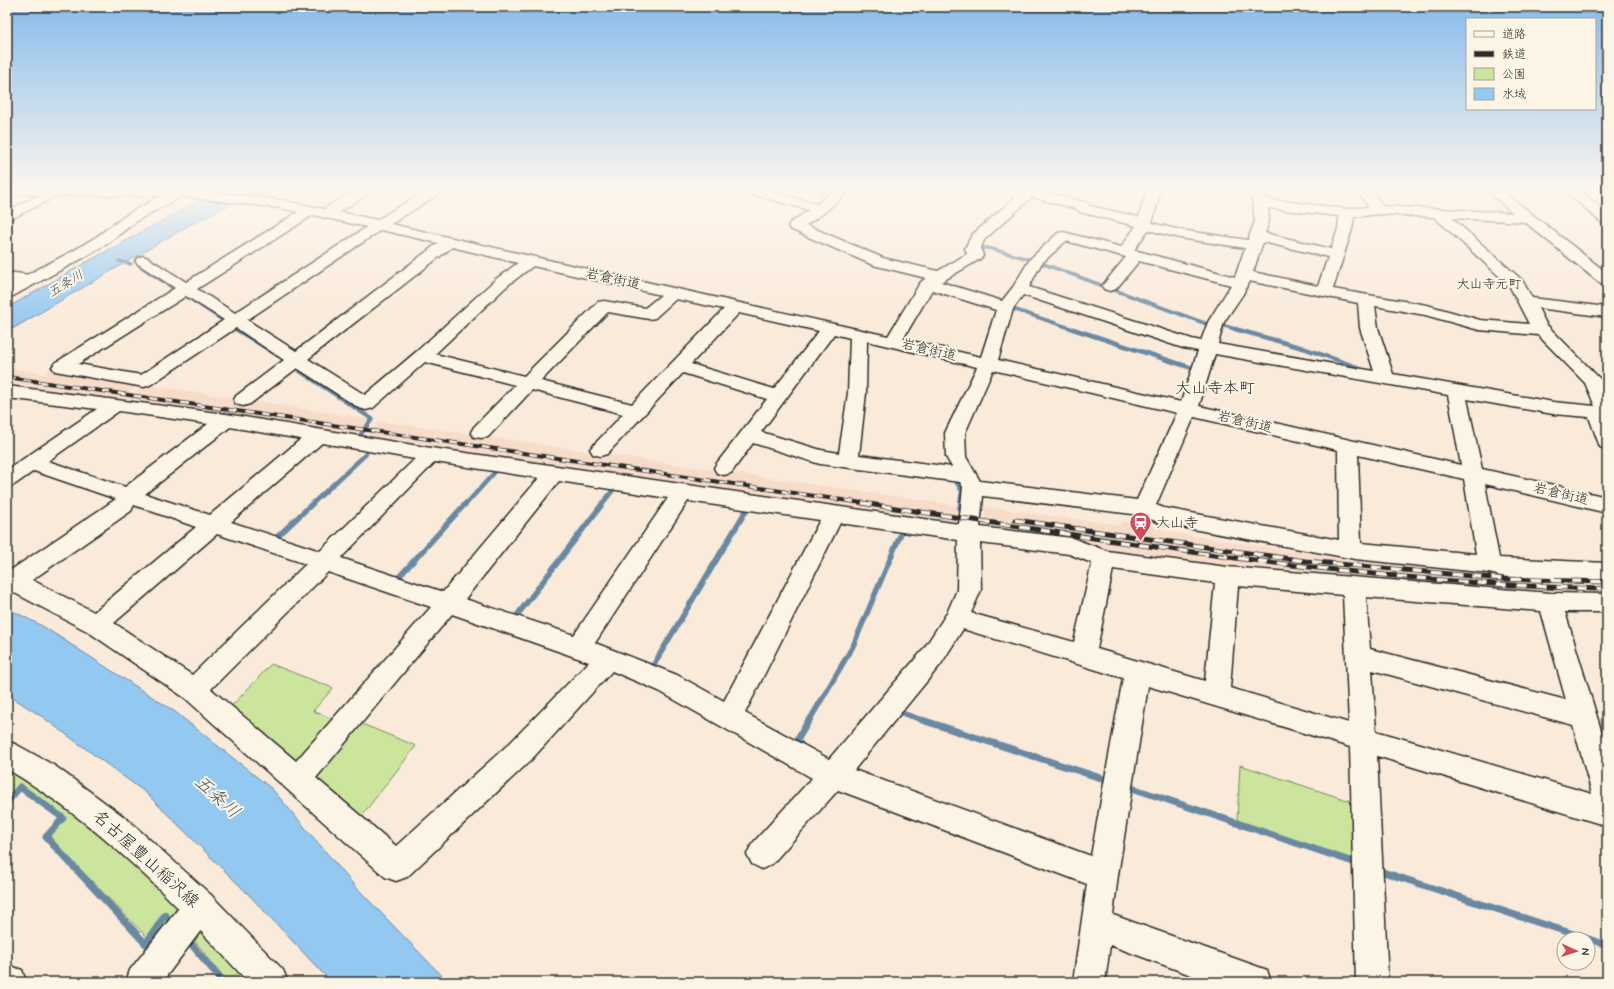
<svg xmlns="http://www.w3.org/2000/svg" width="1614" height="989" font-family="Mynerve,'Klee One',sans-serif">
<rect width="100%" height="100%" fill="#faead9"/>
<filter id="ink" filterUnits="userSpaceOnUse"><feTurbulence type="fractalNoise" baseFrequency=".025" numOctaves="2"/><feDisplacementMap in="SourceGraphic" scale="8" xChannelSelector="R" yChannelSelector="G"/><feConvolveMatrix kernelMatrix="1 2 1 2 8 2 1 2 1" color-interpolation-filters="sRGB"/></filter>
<g filter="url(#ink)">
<!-- built -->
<path fill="#f8dcca" d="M7,368l38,6 4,-5 88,15v2l-16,13 -5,2 -109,-13z
M145,385l104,15 119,19 -12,17 -231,-33v-2z
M379,421l589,86 -2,18 -599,-86z
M985,507l136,18v-4l29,3 17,8 180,27 4,21 -102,-4 -265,-45z
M1352,559l158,15 97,3v21l-246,-17 -6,-4z"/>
<!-- green -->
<path fill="#cbe59c" stroke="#7b8864" d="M271,664l62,24 -20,23 25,10 -41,47 -70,-57z
M357,722l59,24 -60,77 -47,-42z
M1240,765l119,39 1,58 -123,-41z
M7,766l75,48 98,93 -27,42 -5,-4 18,-27 1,2 3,-3 -4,-5 -18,26 -100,-101 18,-20 -45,-32 -13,14 -1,-1z
M200,928l47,54h-19l-40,-49z"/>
<!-- water -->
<path fill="#93c8f1" stroke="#6989a2" d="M220,189h40l-74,38 -172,101 -7,3v-23l76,-44z
M7,608l37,19 130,84 98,78 82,96 94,97h-117l-82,-87 -103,-102 -105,-77 -34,-22z"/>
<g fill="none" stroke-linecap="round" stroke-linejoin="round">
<!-- stream-far3 -->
<path stroke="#6989a2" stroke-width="3.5" d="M250,189l2,3 7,3
M813,189l15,8
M266,197l15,4
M981,248h7l44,12
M119,261l12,3
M1041,263l166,61
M140,266l36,24
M183,294l44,29
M1013,309l63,21
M1225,326l13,4
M233,327l4,3"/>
<!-- stream-far2 -->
<path stroke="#6989a2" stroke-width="4.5" d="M236,329l43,27
M1073,329l119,39
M1235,329l68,19 54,19
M294,367l78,52 -11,15v5h3
M956,481l6,10 -2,13
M312,504l54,-50
M466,504l28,-31
M602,504l11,-14"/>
<!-- stream-far1 -->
<path stroke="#6989a2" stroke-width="5.5" d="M960,508l1,-5
M277,537l36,-34
M398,578l68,-75
M515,618l88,-115
M654,664l93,-155
M899,712l26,9
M809,721l44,-75 49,-115"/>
<!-- stream -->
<path stroke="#6989a2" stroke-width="7" d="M922,720l188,61
M800,744l-4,-2 13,-22
M1129,787l227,76
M7,802l13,-15 43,31 -17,19 100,107 19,-29 3,3
M1377,870l230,75
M187,939l36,43"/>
<defs>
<path id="minor" d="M7,189h180l94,11 43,9 33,-20h17l-2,3 -33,20 38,8 51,-31h16l-2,3 -51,32 139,32 358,80 32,-53 6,-5 -53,-13 -83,-36 -2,-3 2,-3 19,-13 -66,-18 -2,-3h22l54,15 19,-15h15l-26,23 -19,13 77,33 55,13 29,-17 -2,-6 7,-13 53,-46h15l-1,1 48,13 3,3 49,11 8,-28h14l-9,34 28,7 68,10 7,-19 -2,-18 -5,-14h14l4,10 81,10 22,-2 -13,-18h14l13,17 130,7 -28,-24h15l107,84v13l-6,-2 -76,-62 -73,-4 70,62 10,18 75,9v10l-69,-9 8,16 56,57 5,10v58l-7,-2 -11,-30 -36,-3 -86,-15 15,70 125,28v16l-122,-29 14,74 108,5v18l-102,-4 -16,-4 -134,-14 -195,-36 -19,-8 -158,-19 -3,31 92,11 35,13 120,16 323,26 57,1v18h-42l42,138v76l-230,-70 11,226h-32l-6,-235 -202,-61 -30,189 -5,40 154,55 4,12h-61l-100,-37 -5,37h-32l14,-98 -249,-94 -66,74 -10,5 -10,-5 -5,-10 5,-10 60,-66 -153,-87 -47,-20 -81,89 -124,117 -11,4 -11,-4 -200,-179 -98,-67 -80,-42v-20l4,1 105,-71 -82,-28 -20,14 -7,2v-17l90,-61 -90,-11v-12l219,28 205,34 528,76 4,-37 -3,-5 -140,-18 -67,-21 -22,30 -7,2 -7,-2 -3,-5 3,-5 50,-64 -84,-26 -76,81 -7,2 -7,-2 -3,-5 33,-35 -91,-24 -44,47 -7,1 -7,-1 -3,-5 3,-5 41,-42 -90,-23 -52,46 -7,2 -7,-2 -62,-40 -47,36 -7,2 -7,-2 -2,-4 2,-4 48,-36 -48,-32 -86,57 -6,2 -89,-16 -3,-4 3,-4 120,-75 -37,-24 -3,-3 3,-3 5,-2 5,2 38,24 112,-70 -17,-4 -103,-12 -119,-1 -52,26v-10l32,-16 -32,-1zM1032,197l45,12 3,3 56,14 -15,21 -58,-15 -5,1 -28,26 -17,28 -11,14 -61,-19 39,-23 3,-3 -2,-8 3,-8zM1268,208l71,8 -1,13 -7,20 -66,-16 4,-12zM1379,214l55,3 75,68 20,39 -49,-4 -53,-15 -94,-16 19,-60 2,-12zM313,215l54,12 -132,86 -38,-24zM381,230l57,13 -142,108 -49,-31zM1148,230l32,8 65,10 -10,29 -101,-27zM1066,241l60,16 -24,29 2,3 6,2 6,-2 23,-28 92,24 -23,37 -7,19 -9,-2 -163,-52 12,-23zM1263,242l65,15 -10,29 -65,-14zM452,247l66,16 -22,16 -80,73 -51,43 -57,-36zM533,266l128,29 -16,13 -41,-7 -6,1 -74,74 -89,-22 73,-69zM1249,281l109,22 2,25 14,43 -156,-27 6,-22 19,-28zM932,290l64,20 -15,47 -78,-18zM1023,295l160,53 15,3 -17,51 -183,-42 15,-51zM186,296l38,24 -83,55 -63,-11zM676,299l48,10 -92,95 -91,-23 67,-69 41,7 6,-1zM1375,306l50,9 54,15 59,5 47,48 10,23 -42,-4 -160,-28 -15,-46zM739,313l80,18 -45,58 -83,-25zM834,334l16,4 -2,55 -9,60 -18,-3 -60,-18zM867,341l110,26 -32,66 1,24 6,10 -93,-12 7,-62zM1215,354l233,41 13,70 -262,-59zM993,370l184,43 -40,87 -157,-19 -14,-24 -1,-24zM119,411l89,13 -83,63 -77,-26zM1194,417l144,33 1,90 -175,-32 -8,-3zM230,427l71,12 -91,76 -65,-21zM322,443l93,16 -95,92 -89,-29zM1358,455l106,24 12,75 -115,-11zM435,462l104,16 -96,114 -102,-34zM559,481l109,17 -94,137 -109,-36zM688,501l132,19 -96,181 -47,-26 -82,-32zM134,505l62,22 -102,85 -62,-32 99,-69zM840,523l118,17 -1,50 -10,23 -24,37 -94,109 -84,-46zM217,534l89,30 -114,111 -78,-52zM980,543l89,11 23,9 -18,79 -103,-29 10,-23zM1113,569l102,14 -10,98 -108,-32zM328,572l103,35 -135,154 -85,-72zM1238,586l105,9 6,128 -119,-35zM1366,597l175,14 25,89 -196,-51zM452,614l137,48 -78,80 -115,104 -80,-68zM963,629l160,49 -32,178 -237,-86 87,-106zM1372,670l201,55 19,69 -216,-63z
M1563,189h15l29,24v11l-5,-1z
M7,272l31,4 2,3 -2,3 -6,2 -25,-2z
M200,891l11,4 4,11 -4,11 -49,65h-36l4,-12 59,-75z
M7,965l15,5 4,12h-19z"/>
<path id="major" d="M173,189h18l-2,3 -51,28 -30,23 -23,14 -72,39 -6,1v-12l66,-34 23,-14 32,-23z
M7,741l10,4 38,21 72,53 84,76 72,75 5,12h-40c-72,-79 -148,-158 -241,-213z"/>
</defs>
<!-- minor casing -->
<use href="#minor" stroke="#2b2b2b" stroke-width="3"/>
<!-- major casing -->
<use href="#major" stroke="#2b2b2b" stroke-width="3"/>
<!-- minor -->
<use href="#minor" fill="#fcf5e5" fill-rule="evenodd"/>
<!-- major -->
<use href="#major" fill="#fcf5e5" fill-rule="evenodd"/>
<defs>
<path id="rail-far1" d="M7,377l862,127"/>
<path id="rail" d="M862,503c247,37 495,80 745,86
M1015,520l290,41 199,18 103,3"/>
</defs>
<!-- rail-far1 casing -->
<use href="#rail-far1" stroke="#2b2b2b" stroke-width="4"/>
<!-- rail casing -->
<use href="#rail" stroke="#2b2b2b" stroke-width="5"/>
<!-- rail-far1 -->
<use href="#rail-far1" stroke="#fcf5e5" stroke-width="2.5" stroke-dasharray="8" stroke-linecap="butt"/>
<!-- rail -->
<use href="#rail" stroke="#fcf5e5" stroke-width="3.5" stroke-dasharray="10" stroke-linecap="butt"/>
</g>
</g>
<!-- sky -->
<linearGradient id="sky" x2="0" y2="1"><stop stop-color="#86bcec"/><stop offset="0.58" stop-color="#fdf6ee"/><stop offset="1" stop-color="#fdf6ee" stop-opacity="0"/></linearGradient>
<rect width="1614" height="327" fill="url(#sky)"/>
<!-- icons -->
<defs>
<symbol id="station-pin" viewBox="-11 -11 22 30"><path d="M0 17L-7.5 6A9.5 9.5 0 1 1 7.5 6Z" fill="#d1495b" stroke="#fcf5e5"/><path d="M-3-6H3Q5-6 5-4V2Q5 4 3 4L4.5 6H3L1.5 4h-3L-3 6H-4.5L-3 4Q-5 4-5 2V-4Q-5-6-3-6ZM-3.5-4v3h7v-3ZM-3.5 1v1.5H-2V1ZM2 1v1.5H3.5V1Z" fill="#fff"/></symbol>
</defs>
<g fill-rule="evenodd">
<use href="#station-pin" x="1128" y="510" width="25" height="34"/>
</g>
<g text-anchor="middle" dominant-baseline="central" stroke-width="4" stroke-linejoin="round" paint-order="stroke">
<!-- far-water labels -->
<g font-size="13" font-style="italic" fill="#4a5a66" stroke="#fcf5e5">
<text transform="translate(66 284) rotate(-32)">五条川</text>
</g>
<!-- far-quarter labels -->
<g font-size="13" fill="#2b2b2b" stroke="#fcf5e5">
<text x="1489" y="284">大山寺元町</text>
</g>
<!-- street labels -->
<g font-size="14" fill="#2b2b2b" stroke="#fcf5e5">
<text transform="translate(613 279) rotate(12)">岩倉街道</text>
<text transform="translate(929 350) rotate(13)">岩倉街道</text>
<text transform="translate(1245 422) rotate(13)">岩倉街道</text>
<text transform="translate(1561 494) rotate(13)">岩倉街道</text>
</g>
<!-- poi labels -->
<g font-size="14" fill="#2b2b2b" stroke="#fcf5e5" text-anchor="start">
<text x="1156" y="523">大山寺</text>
</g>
<!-- quarter labels -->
<g font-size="16" fill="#2b2b2b" stroke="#fcf5e5">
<text x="1215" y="388">大山寺本町</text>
</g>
<!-- near-street labels -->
<g font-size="17" fill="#2b2b2b" stroke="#fcf5e5">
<text transform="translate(146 859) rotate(42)">名古屋豊山稲沢線</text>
</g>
<!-- near-water labels -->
<g font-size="18" font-style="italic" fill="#4a5a66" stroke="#fcf5e5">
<text transform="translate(217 797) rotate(42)">五条川</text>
</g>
</g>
<!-- margin -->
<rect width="1614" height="989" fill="none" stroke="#fcf5e5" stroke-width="24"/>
<rect x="12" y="12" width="1590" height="965" fill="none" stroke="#2b2b2b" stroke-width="1.5" filter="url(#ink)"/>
<!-- legend -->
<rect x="1466" y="18" width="130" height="92" fill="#fcf5e5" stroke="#a8a49b"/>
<rect x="1474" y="31" width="20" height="6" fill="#fcf5e5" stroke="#a8a49b"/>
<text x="1502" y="38" font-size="12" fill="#2b2b2b">道路</text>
<rect x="1474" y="51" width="20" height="6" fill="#2b2b2b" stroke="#a8a49b"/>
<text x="1502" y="58" font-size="12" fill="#2b2b2b">鉄道</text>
<rect x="1474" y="68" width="20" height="12" fill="#cbe59c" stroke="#a8a49b"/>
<text x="1502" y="78" font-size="12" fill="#2b2b2b">公園</text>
<rect x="1474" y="88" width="20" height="12" fill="#93c8f1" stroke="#a8a49b"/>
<text x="1502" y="98" font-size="12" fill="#2b2b2b">水域</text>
<!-- north arrow -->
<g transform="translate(1576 951) rotate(93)"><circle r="19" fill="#fcf5e5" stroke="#a8a49b"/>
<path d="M0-3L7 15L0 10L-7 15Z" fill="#d1495b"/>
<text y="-6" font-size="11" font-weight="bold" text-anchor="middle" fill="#2b2b2b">N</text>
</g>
</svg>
